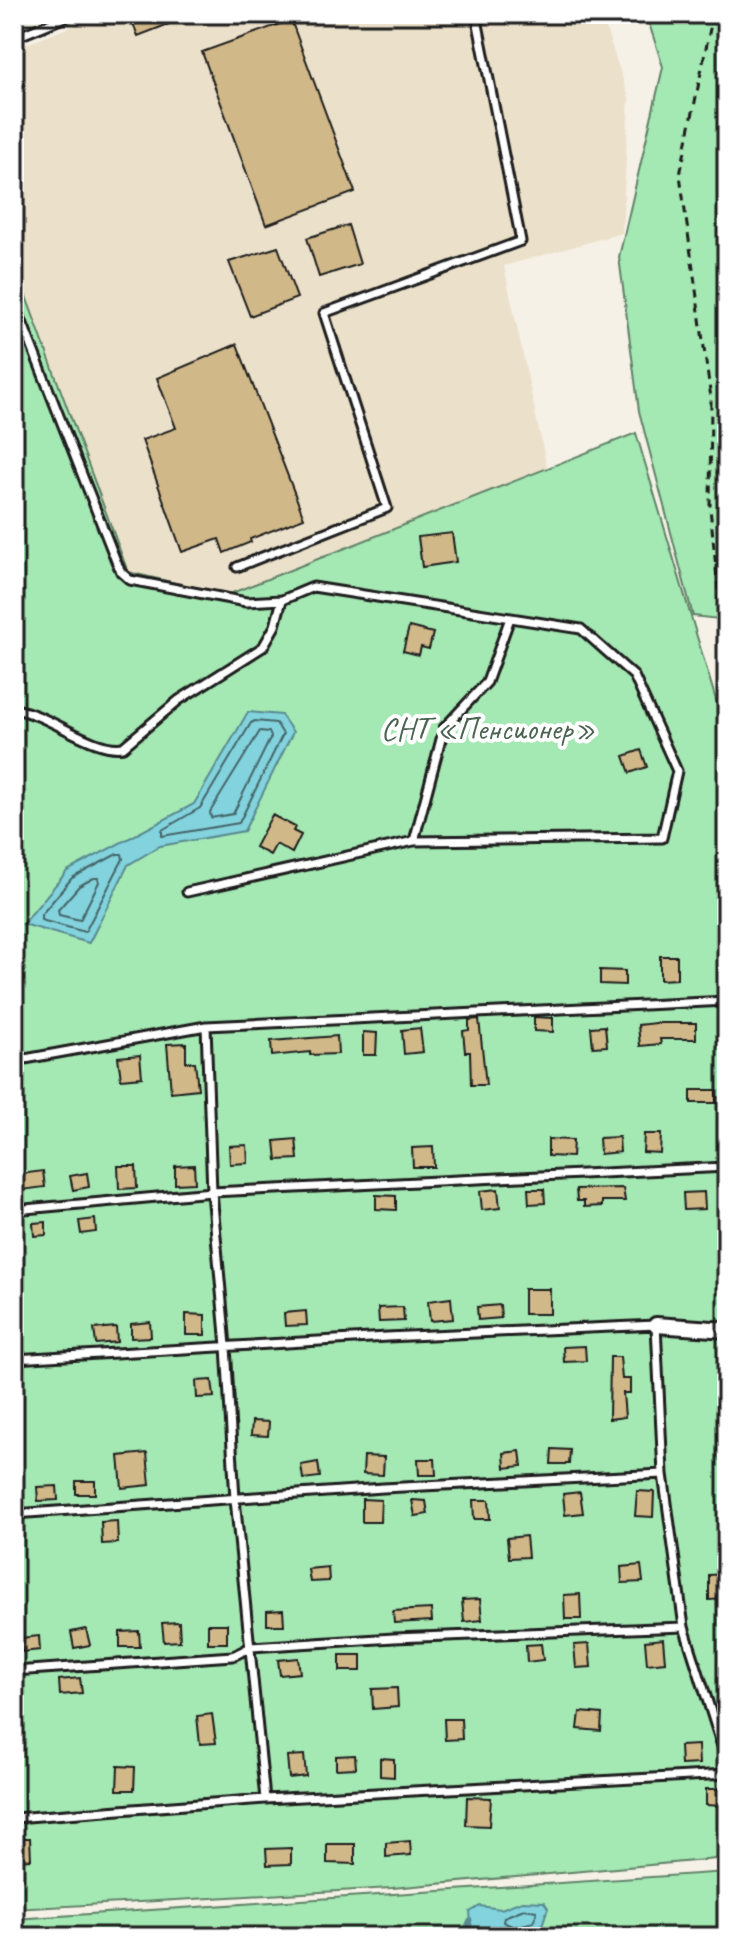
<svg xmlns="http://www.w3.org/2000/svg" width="741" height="1951" font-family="Caveat,sans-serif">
<rect width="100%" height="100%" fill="#f6f1e7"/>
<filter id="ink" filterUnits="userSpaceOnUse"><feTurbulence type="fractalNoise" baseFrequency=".0125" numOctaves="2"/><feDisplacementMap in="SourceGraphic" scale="16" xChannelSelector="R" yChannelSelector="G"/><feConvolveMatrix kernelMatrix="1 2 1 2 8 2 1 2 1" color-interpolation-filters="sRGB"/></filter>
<g filter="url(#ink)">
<!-- built -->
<path fill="#ebe0ca" d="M103,14h498l28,84 -7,135 -118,33 43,202 -321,127 -98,-23 -114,-308v-215z"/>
<!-- green -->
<path fill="#a4e8b3" stroke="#608268" stroke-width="2" d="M646,14h81v606l-34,-4 -54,-205 -20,-154 44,-190z
M14,264l114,308 99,23 409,-162 91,304v1121l-335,30 -378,21z
M727,1872v65h-713v-18z"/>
<!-- water -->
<path fill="#82d3dd" stroke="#598a90" stroke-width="2" d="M248,712l33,3 12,17 -49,99 -84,15 -32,19 -39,78 -66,-19 44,-53 127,-67z
M522,1901l22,1 4,6 -7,20c-19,8 -33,5 -52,0l-7,7 -10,-3 -2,-20 10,-6 21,3z"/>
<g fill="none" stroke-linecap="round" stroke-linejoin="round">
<!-- shore -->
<path stroke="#456569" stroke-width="2" d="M255,721l21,2 7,11 -44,89 -77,13v-6l38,-22 51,-85z
M260,731l9,1 2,5 -38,77 -22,4 -1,-6z
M117,854h5l1,5 -38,73 -44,-12v-5l31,-37z
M94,878h4l1,4 -19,38 -21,-5 -1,-5 21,-24z
M524,1909l13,2 -3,11 -20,5 -11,-5 1,-5z"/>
<!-- stream -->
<path stroke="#598a90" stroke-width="5" d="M419,1937l8,-3 8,3
M459,1937l4,-2 7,-14"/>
</g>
<!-- building -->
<path fill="#d0b888" stroke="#1c1c1c" stroke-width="2" d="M129,14h63v1l-54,21z
M291,20l64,172 -89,33 -64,-173z
M348,225l12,39 -41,13 -12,-39z
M278,247l19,51 -47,18 -21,-54z
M237,344l67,174 -54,21 1,3 -27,11 -5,-14 -37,13 -40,-112 34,-12 -19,-50z
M452,533l4,29 -34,5 -4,-30z
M409,627l24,6 -4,16 -8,-2 -2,8 -16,-4z
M641,750l6,17 -17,6 -6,-17z
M272,815l23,12 -2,4 8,4 -9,18 -16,-9 -6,11 -15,-8z
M660,956h17v23l-17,1z
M600,970l25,1v14l-25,-1z
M534,1017l19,1v14l-19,-1z
M479,1019l7,66h-15l-1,-33h-5l-2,-21 6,-1v-10z
M656,1023h40v16h-36l1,5 -21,2 -2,-21z
M605,1026l2,20 -14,1 -2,-20z
M420,1028l3,24 -19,2 -2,-24z
M363,1032l14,1 -1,22h-13z
M337,1036l1,18 -28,1v-3l-38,4 -1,-15z
M186,1043v19h9l3,27 -27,3 -4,-48z
M140,1055l2,22 -21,2 -3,-22z
M691,1090h25v13h-25z
M644,1134h17l-1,19 -17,-1z
M619,1137l1,15 -20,2 -1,-16z
M296,1139l2,20 -21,1 -2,-19z
M548,1139l25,1 -1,17 -24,-1z
M247,1145l1,18 -18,1 -1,-18z
M433,1147l1,20h-21l-1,-19z
M194,1165l1,18 -20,1v-18z
M118,1166h18l1,22 -18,1z
M43,1171l2,16 -23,3 -2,-16z
M87,1173l2,14 -16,3 -3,-14z
M623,1188l2,13h-23v5l-18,1v-6h-7l-1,-12z
M498,1189l2,19 -18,2 -2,-19z
M528,1189h16l1,14 -16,1z
M704,1192l1,17 -21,1 -1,-17z
M376,1195l20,1v14l-20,-1z
M95,1219l1,13 -15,2 -2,-13z
M46,1222v13l-12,1 -1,-13z
M524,1289h26v25h-26z
M451,1298l2,21 -23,2 -2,-20z
M500,1305l1,13 -23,2 -1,-13z
M403,1307l1,14 -25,1 -1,-14z
M306,1311l1,14 -22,1 -1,-13z
M186,1314l19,1v20h-19z
M150,1322l1,15 -20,1v-14z
M116,1327l1,15 -21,2 -2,-15z
M585,1346l1,15 -22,1 -1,-15z
M610,1357h10l2,22h8v14h-7l2,24 -16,2z
M212,1380l2,17 -17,1 -1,-17z
M252,1421l17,1 -1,14 -17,-1z
M552,1449l18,1 -1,14h-18z
M520,1451l2,15 -17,2 -1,-15z
M147,1453l3,32 -28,3 -3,-32z
M364,1456l20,1 -1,18 -20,-1z
M418,1459h17l1,16h-17z
M318,1462l2,15 -17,2 -2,-14z
M76,1481h19v13h-19z
M57,1486l1,14 -20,1 -1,-14z
M637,1491l17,1 -1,25 -18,-1z
M580,1492l3,21 -18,2 -2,-21z
M362,1499l19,1 -1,22h-18z
M412,1500l14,1 2,13 -13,2z
M473,1500h16l1,19h-16z
M117,1521l1,22 -16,1 -1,-22z
M526,1536l2,21 -19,1 -2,-20z
M641,1565l2,17 -21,1 -1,-16z
M328,1567l1,14 -19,1 -2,-13z
M727,1574v25l-18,1v-25z
M580,1594l1,25h-16l-1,-24z
M480,1599l2,21 -18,2 -2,-22z
M431,1609l1,12 -38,2 -1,-12z
M283,1610l1,15h-17v-14z
M179,1622l1,19 -16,1 -2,-19z
M208,1624h19v19h-19z
M86,1629l4,16 -16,3 -3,-16z
M139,1631l1,16h-20v-15z
M39,1636l1,14 -18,2 -1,-14z
M663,1639l2,23 -18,2 -2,-23z
M541,1644l2,16 -16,2 -1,-17z
M589,1644l2,23 -15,1 -2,-23z
M340,1655h21v16h-21z
M298,1658l2,15 -20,2 -2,-15z
M80,1678l2,15 -22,2 -1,-15z
M397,1688l1,19 -25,2 -1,-20z
M580,1712l22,2 -1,17 -23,-2z
M212,1714l4,29 -16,1 -3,-28z
M444,1719h17l1,20 -17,1z
M698,1745l1,19 -18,1 -1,-19z
M304,1755l2,21 -17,2 -2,-22z
M355,1755l1,13 -20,1v-13z
M380,1758l14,1v18l-14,-1z
M118,1766l17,1 -1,23h-17z
M706,1789h16v17l-16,-1z
M467,1797l24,1 -2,28 -23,-1z
M14,1838h16l1,21 -17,1z
M410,1841l1,14 -25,2v-14z
M327,1844h28v20l-28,-1z
M291,1848v16l-24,1 -1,-16z"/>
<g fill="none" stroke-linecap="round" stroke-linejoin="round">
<defs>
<path id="lane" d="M14,38l59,-24
M14,301l102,260 5,11 9,8 116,22 36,-2 31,-13 268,42 53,47 43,95 -15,67 -248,3 -227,51
M237,567l150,-59 -63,-195 197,-72 -45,-227
M14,709c35,5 79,43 109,38l56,-47 84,-53 12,-21 7,-26
M414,841l30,-113 43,-46 23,-64
M206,1026l6,166 14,154 9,153 30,300
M14,1061l192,-35 521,-25
M14,1210l198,-18 515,-25
M14,1359l373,-22 269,-12 7,149 21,153 43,135
M14,1514l369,-26 280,-14
M14,1671l219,-15 18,-9 143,-9 290,-11
M14,1818l251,-19 462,-25"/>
<path id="street" d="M656,1325l71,5"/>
</defs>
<!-- lane casing -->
<use href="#lane" stroke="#1c1c1c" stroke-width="13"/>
<!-- street casing -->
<use href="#street" stroke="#1c1c1c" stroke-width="20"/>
<!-- path -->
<path stroke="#1c1c1c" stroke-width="3" stroke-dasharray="8 6" stroke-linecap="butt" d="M713,14l-33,161 31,223 -1,110 17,170"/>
<!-- lane -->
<use href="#lane" stroke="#fff" stroke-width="7"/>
<!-- street -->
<use href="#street" stroke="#fff" stroke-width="14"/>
</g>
</g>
<g text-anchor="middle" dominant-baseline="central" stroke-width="8" stroke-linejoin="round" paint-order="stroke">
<!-- park labels -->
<g font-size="32" fill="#4c6351" stroke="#fff">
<text x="488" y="728">СНТ «Пенсионер»</text>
</g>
</g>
<!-- margin -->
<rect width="741" height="1951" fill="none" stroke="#fff" stroke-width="48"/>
<rect x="24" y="24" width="693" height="1903" fill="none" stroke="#1c1c1c" stroke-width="3" filter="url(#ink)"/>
</svg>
